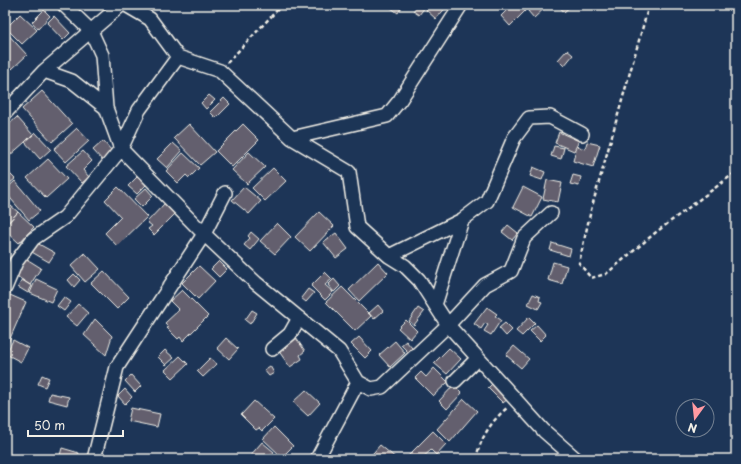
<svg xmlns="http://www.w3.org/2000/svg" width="741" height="464" font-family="'Playpen Sans',sans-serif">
<rect width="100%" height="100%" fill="#1d3557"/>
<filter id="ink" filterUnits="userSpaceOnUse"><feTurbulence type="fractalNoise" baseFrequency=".025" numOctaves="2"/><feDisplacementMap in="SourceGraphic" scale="8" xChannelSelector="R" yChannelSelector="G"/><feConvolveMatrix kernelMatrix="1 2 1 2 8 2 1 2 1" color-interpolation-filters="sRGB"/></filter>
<g filter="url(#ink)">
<!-- building -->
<path fill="#635f6e" stroke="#f4f1e8" d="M393,5h10l-5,8 -7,-5z
M418,5h5l2,2 -6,8 -6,-4z
M426,5h22l-12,14 -10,-9 2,-3z
M512,5h10l5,4 -17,17 -9,-10z
M535,5h13l-14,13 -6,-7z
M558,5h14l-8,7z
M44,10l6,6 -12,13 -6,-7z
M20,14l17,16 -15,14 -16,-16z
M54,16l16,17 -7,7 -16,-17z
M5,31l22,24 -15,14 -7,-7z
M567,50l6,5 -9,11 -6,-6z
M42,91l30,33 -20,18 -30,-33z
M209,95l6,5 -9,9 -5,-6z
M224,98l6,6 -14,14 -6,-6z
M17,117l16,18 -25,22 -3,-4v-25z
M189,124l26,28 -15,13 -26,-27z
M243,124l16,16 -27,27 -16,-16z
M77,128l12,13 -23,21 -12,-13z
M35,132l16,17 -11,10 -15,-17z
M559,132l20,9 -5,10 -19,-8z
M103,141l10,11 -10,9 -10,-11z
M587,142l13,3 -7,22 -20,-6 4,-15 8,3z
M173,143l9,8 -15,17 -10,-9z
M554,146l10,2 -3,11 -10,-3z
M83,151l9,10 -9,9 6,7 -7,6 -16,-17z
M249,152l16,15 -18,17 -15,-14z
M183,153l16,15 -10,10 -3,-3 -8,8 -12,-12z
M48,159l19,20 -21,19 -19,-20z
M533,167l12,5 -3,8 -12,-4z
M273,168l13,13 -21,20 -13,-13z
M5,169l10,10 -10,8z
M139,175l8,9 -10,10 -9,-8z
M573,175l8,2 -2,9 -9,-2z
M547,180l15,3 -4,19 -15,-3z
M15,181l25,30 -11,9 -24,-28v-2z
M118,187l29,30 -30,29 -12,-13 16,-16 -16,-17z
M244,187l17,14 -12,13 -17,-14z
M523,187l19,10 -10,20 -19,-10z
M146,188l7,8 -11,11 -8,-8z
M165,203l11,10 -22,22 -6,-6 4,-3 -5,-4z
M11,206l7,6 -11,12 -2,-1v-10z
M18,212l16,15 -15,16 -14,-13v-4z
M319,212l15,14 -24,25 -15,-14z
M277,223l14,14 -16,17 -15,-13z
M508,225l10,8 -6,7 -10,-8z
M251,232l8,7 -9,11 -6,-5 6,-7 -2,-2z
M336,233l12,16 -12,9 -13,-16z
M35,242l20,11 -6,9 -19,-11z
M552,243l19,6 -2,7 -19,-6z
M85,253l15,16 -15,13 -14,-16z
M25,258l16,10 -11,17 -15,-10z
M219,261l8,8 -8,8 -8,-8z
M378,262l10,11 -29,28 -10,-11z
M553,262l14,4 -5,18 -14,-4z
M199,266l16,15 -17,18 -16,-16z
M104,271l25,26 -12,12 -26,-26z
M325,272l7,7 -7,6 8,7 -8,8 -14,-14z
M74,274l6,6 -6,7 -6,-7z
M36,279l21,10 -6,13 -21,-9z
M334,279l6,7 -6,6 -6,-7z
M22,280l10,6 -4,7 -10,-6z
M342,287l29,29 -16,15 -29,-29z
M308,289l6,4 -8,9 -5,-4z
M182,290l26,26 -25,25 -3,-4 -2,2 -11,-11 2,-1 -4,-4 14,-13 -9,-9z
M533,294l7,3 -1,4 3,1 -4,7 -10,-5z
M10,295l16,7 -21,48v-43z
M64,297l7,5 -7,9 -7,-5z
M78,304l10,9 -11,13 -11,-9z
M378,305l5,6 -9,8 -5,-6z
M487,307l10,7 -2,2 6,4 -10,15 -7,-4 4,-6 -3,-2 -4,6 -7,-5z
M418,308l6,4 -10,13 -5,-4z
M252,310l5,3 -7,11 -5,-4z
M529,317l6,6 -13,13 -6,-5z
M95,319l17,17 -6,19 -22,-20z
M406,320l11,11 -7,8 -12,-11z
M505,323l7,7 -6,6 -7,-8z
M537,325l9,10 -6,6 -10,-10z
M359,337l13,14 -7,7 -14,-14z
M226,338l12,11 -9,10 -12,-11z
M296,338l9,13 -5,4 2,4 -12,8 -12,-17z
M13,340l15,8 -7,14 -15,-8z
M395,341l10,12 -15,14 -11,-12z
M406,341l6,7 -4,4 -7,-7z
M514,346l15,13 -8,9 -15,-13z
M449,348l12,11 -14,15 -13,-11z
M165,350l9,8 -8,7 -8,-8z
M180,356l8,8 -15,14 -8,-8z
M210,358l7,6 -14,13 -6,-6z
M270,366l4,7 -5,3 -5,-6z
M434,368l14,14 -15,14 -18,-18 6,-6 5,5z
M42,375l7,3 -4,9 -7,-3z
M131,375l10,11 -6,6 -10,-11z
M494,382l15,16 -6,5 -15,-15z
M454,385l8,8 -15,16 -8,-8z
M125,389l7,8 -7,7 -7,-8z
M306,390l14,13 -12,13 -15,-14z
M50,393l19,4 -2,8 -19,-5z
M464,399l13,12 -27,31 -13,-13z
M254,401l20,18 -12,12 -3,-3 -3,2 -15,-15z
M131,408l29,6 -3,13 -29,-6z
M274,427l19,19 -11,11 -19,-18z
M433,431l13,13 -10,11 -5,-5 -10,9h-16z
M262,442l12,10 -6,7h-14l-4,-3z
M380,445l17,14h-29z
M62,448l17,5 -2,6h-18z"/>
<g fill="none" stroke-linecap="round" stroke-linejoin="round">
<defs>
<path id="street" d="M64,5l27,26 11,24 4,53
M126,5l24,14 28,38 42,14 72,67 57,34 8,55 32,29 16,10 14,14 29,45 96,106 32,28
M44,71l28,10 34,27 15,41 83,85 52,49 83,68 19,31 13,7 11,-2 66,-62 37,-40 26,-14 13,-33 27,-25
M5,113l39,-42 77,-66
M292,138l95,-22 13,-16 61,-95
M389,256l73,-36 25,-19 27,-63 15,-20 21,-1 32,17
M5,288l11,-26 17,-23 32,-22 56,-68 18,-39 39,-53
M435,305l27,-85
M272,349l18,-15 9,-16
M455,381l23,-23
M94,459l23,-92 87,-133 21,-41
M317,459l41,-77"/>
</defs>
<!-- street casing -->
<use href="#street" stroke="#f4f1e8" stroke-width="16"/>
<!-- path -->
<path stroke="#f4f1e8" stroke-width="2.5" stroke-dasharray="4 3" stroke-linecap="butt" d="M649,5l-58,205 -12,53 12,15 15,-4 49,-41 81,-61
M227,63l55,-58
M476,459c4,-20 15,-38 31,-51"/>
<!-- street -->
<use href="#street" stroke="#1d3557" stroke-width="13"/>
</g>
</g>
<!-- margin -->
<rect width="741" height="464" fill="none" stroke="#1d3557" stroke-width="20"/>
<rect x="10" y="10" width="721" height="444" fill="none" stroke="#f4f1e8" stroke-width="1.5" filter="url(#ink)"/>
<!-- north arrow -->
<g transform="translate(695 418) rotate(195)"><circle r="19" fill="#1d3557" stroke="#738091"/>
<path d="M0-3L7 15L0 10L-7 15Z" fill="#ff9aa2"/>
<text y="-6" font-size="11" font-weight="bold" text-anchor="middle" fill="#f4f1e8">N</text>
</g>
<!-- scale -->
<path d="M28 430v6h95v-6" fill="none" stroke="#f4f1e8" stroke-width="2"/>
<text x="34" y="430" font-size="12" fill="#f4f1e8" stroke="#1d3557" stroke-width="3" paint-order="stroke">50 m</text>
</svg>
